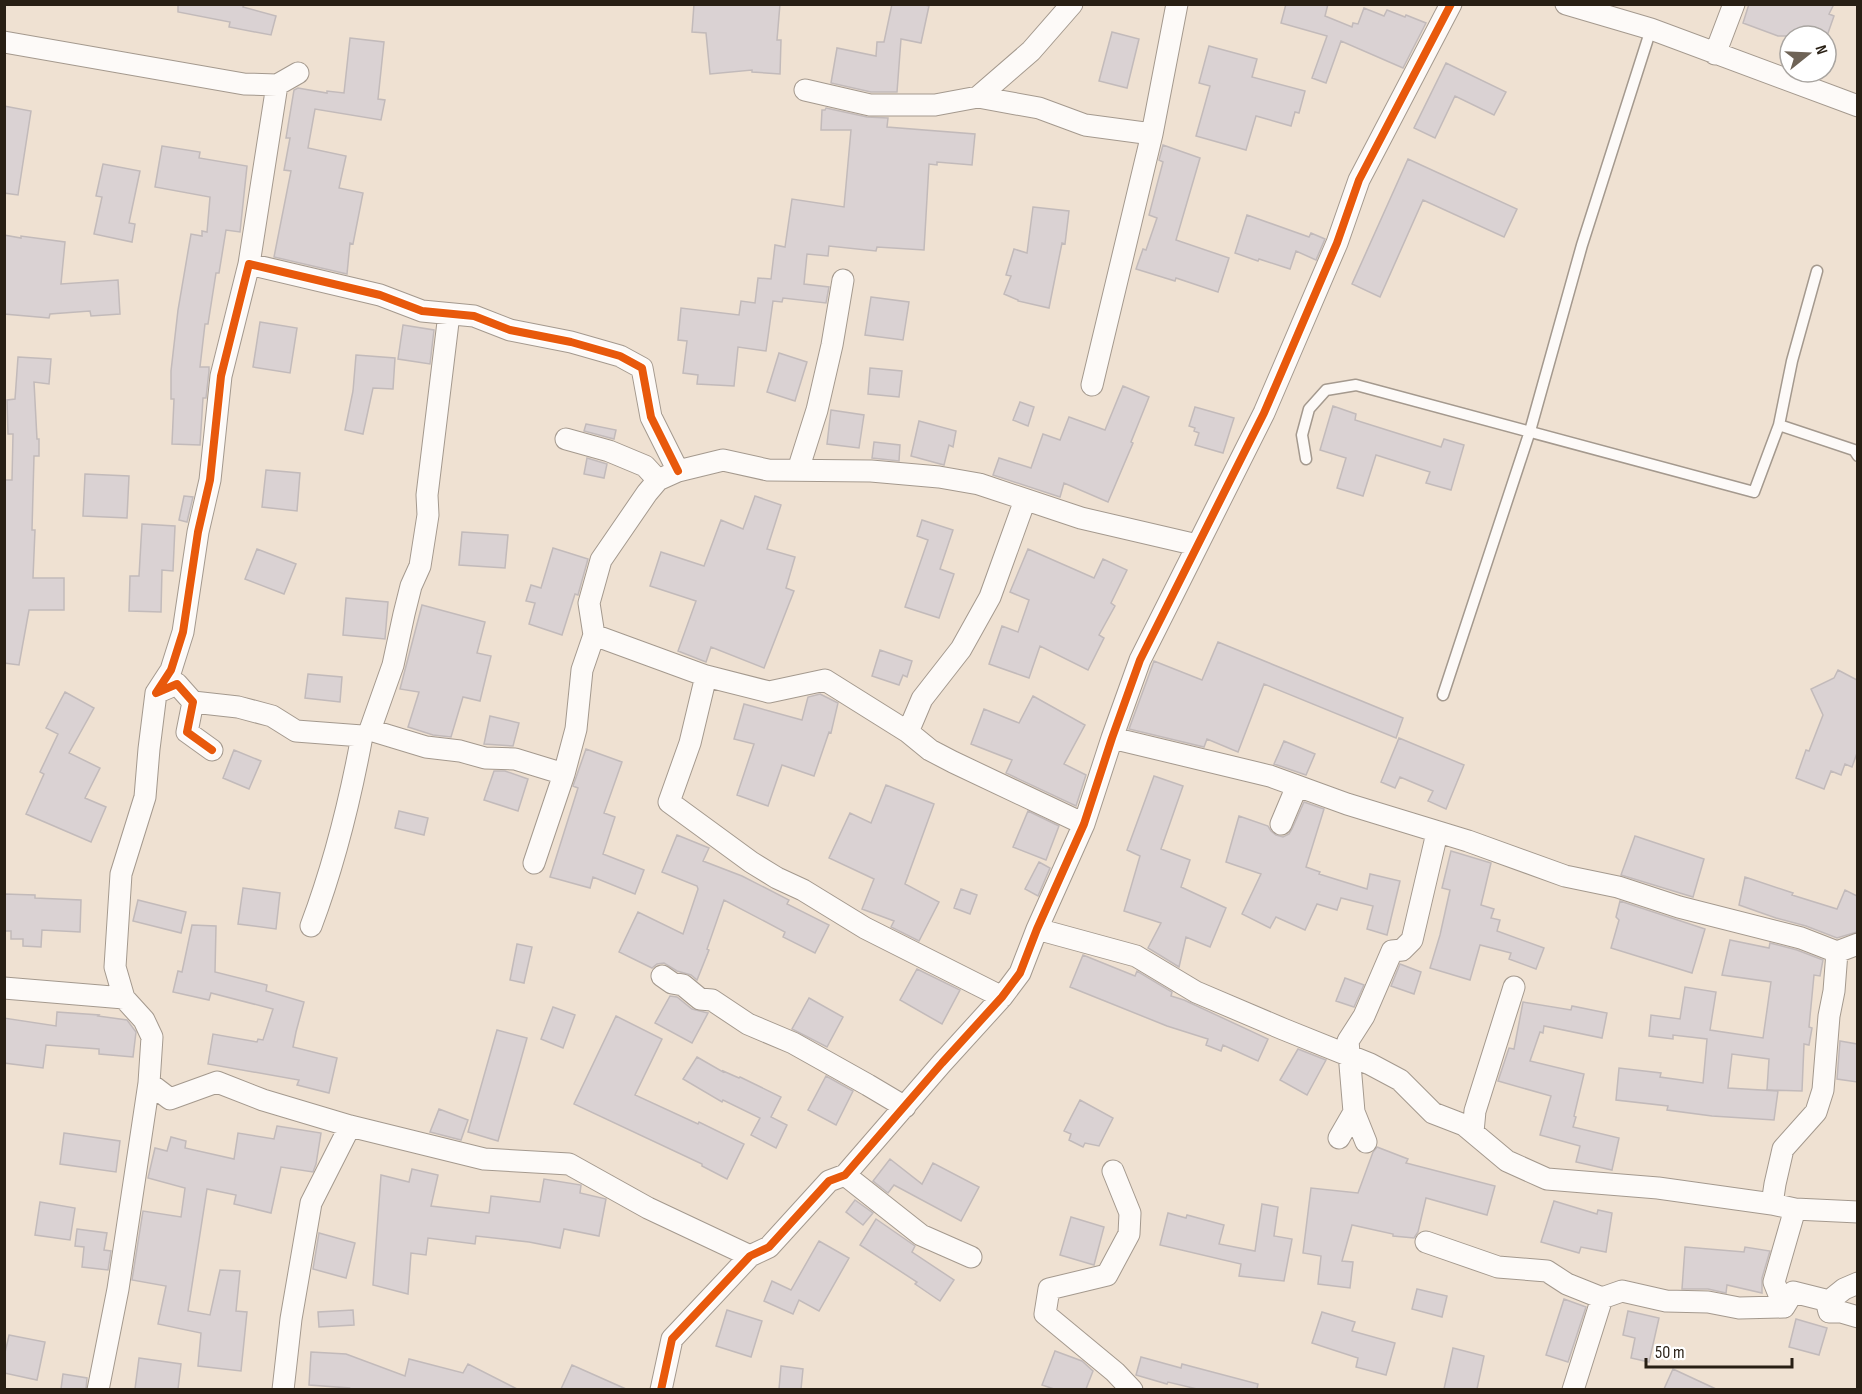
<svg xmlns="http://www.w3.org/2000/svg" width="1862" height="1394" font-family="'Sofia Sans Condensed',sans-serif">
<rect width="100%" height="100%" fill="#efe1d2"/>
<!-- building -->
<path fill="#dad2d3" stroke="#c2baba" stroke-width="1.5" d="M178,4h66l-1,3 33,9 -5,19 -42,-8 1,-5 -52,-10z
M694,4h86l-3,36h4l-1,34 -28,-2v-2l-42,4 -4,-41 -14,-1z
M892,4h29l8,2 -8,37 -20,-4 -4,53h-26l-40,-9 6,-35 39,8 1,-14h7z
M1286,4h42l-3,12 27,11 1,-4 5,1 6,-16 20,8 3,-6 18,7 1,-2 20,8 -23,45 -62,-27 -15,42 -14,-5 15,-42 -46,-13z
M1749,4h85l-5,10 5,2 -7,20h-49l-35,-13z
M1112,32l27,7 -12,49 -28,-7z
M350,38l34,4 -6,57 7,1 -4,20 -66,-11 -7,39 38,8 -7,32 24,5 -10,51 -3,-1 -3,31 -73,-17 17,-86 -7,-1 6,-32h-4l8,-48 4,-2 29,5v-2l17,2z
M1209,46l48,13 -5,18 53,14 -6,22 -4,-1 -4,14 -35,-10 -10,34 -50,-14 14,-50 -11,-3z
M1446,63l60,29 -12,23 -39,-19 -20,42 -21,-10z
M4,106l27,5 -13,84 -14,-2z
M826,108l41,9 21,1 -1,9 88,7 -3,31 -35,-3v3l-8,-1 -5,86 -47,-3 -1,4 -47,-5 -1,10 -21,-2 -3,30 25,3 -3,16 -43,-5 -1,4 -9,-1 -7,50 -28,-4 -4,39 -37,-2 1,-9 -15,-2 4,-32 -9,-1 3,-32 58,7 2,-14 14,2 3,-25 13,1 4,-34 10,2 7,-48 52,8 7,-77h-30l1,-20h3z
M1163,145l37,13 -24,82 53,18 -11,34 -42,-14 -1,3 -39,-12 7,-20 3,1 11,-32 -8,-3 14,-53 -4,-2z
M162,146l38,6 -1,6 48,8 -7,66 -14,-2 -7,43h-3l-8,51h-3l-5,43h9v4l-3,27h-3l-3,47 -28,-1 2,-45h-3v-28l7,-61 13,-76 11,2v-5l5,1 3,-35 -55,-10z
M1408,159l109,50 -13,28 -81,-37 -43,97 -28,-13z
M103,164l37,7 -11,52 6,1 -3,18 -38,-8 8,-37 -6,-1z
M1033,207l36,4 -4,33 -3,-1 -13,65 -31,-7v-1l-14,-6 7,-18 -5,-1 8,-26 13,4z
M1247,215l62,22 2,-4 14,6 -9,21 -20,-9 -6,18 -31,-10 -1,2 -23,-8z
M4,235l17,3v-2l44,6 -4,42 57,-4 2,34 -29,2 -1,-5 -40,3 -1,4 -45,-4z
M871,297l38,5 -6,38 -38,-5z
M260,322l37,6 -7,45 -37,-6z
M403,325l31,5 -4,34 -32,-5z
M779,353l28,9 -12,39 -28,-9z
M356,355l39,3 -2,31 -20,-1 -10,46 -18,-4 8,-39z
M18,357l33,2 -2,25 -15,-2 3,57h2v17h-5l-2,74h3l-2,48h31v32h-35l-10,55 -15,-2v-183h8l1,-46h-5l-1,-34 8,-1z
M870,368l32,3 -3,26 -31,-3z
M1123,386l26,11 -18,45 2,1 -25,59 -44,-19 -4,14 -67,-22 6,-17 32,10 12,-34 17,6 9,-23 36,13z
M1020,402l14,5 -6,19 -15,-6z
M1333,406l23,8 -1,6 86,27 3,-8 20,6 -13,45 -25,-7 4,-11 -54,-17 -13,41 -26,-8 9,-30 -26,-8z
M1195,407l39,11 -11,35 -28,-8 4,-12 -5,-2 1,-3 -6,-2z
M831,410l33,5 -5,33 -32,-4z
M919,421l37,10 -3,16 -4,-2 -5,20 -33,-9z
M586,424l30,6 -2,9 -30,-8z
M874,442l26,3 -1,16 -27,-3z
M587,458l20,6 -3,14 -20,-4z
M266,470l34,3 -3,38 -35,-4z
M85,474l44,2 -2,42 -44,-2z
M184,496l9,1 -6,25 -8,-2z
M755,496l26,9 -14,44 28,8 -9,31 8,3 -30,77 -53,-21 -5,15 -28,-11 18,-50 -46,-15 11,-34 43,14 17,-46 22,9z
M922,520l31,10 -13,39 14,5 -15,44 -34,-11 23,-67 -11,-4z
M142,524l33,2 -2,45 -11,-1 -1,42 -32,-1 1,-35h9z
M462,532l46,3 -3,33 -46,-3z
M553,548l35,11 -10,36 -3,-1 -13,41 -33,-11 6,-21 -9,-2 5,-16 10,3z
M257,549l39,15 -12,30 -39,-15z
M1028,549l66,29 9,-19 24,11 -16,33 4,3 -16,29 5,3 -16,32 -48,-24 -11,32 -40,-14 13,-38 16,6 11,-32 -19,-8z
M346,598l42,4 -3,37 -42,-4z
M422,605l63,17 -8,31 14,3 -11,45 -17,-4 -12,40 -18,-2 -25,-8 11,-35 -19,-3z
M1218,642l185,76 -7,20 -132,-54 -26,68 -31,-13 -3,8 -75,-18 25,-68 48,19z
M880,650l32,11 -5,16 -4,-2 -4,10 -27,-9z
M1838,670l19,10v73l-5,14 -7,-3 -4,11 -10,-4 -7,18 -28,-11 10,-28 3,1 14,-36 -12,-26 23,-11z
M308,674l34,3 -2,25 -35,-4z
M65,692l29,16 -25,45 31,15 -15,30 21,9 -15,35 -65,-28 18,-40 -4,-2 18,-38 -12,-6z
M820,694l18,9 -7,30 -2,-1 -15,44 -32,-11 -14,41 -31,-11 17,-51 -20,-5 10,-35 58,16 6,-23z
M1033,696l52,29 -21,39 22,11 -10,31 -70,-33 6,-13 -41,-16 13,-35 35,14z
M490,716l29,7 -6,23 -29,-2z
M1399,738l65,27 -18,44 -18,-8 5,-10 -33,-14 -5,11 -14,-6z
M1284,741l31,13 -9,21 -32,-11z
M586,749l36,13 -18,51 11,4 -12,37 41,16 -9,24 -42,-17 -3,11 -40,-11 28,-89 -5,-2z
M234,750l27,11 -12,28 -26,-11z
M494,771h11l23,8 -10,32 -34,-11z
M1154,776l29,10 -22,63 29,11 -9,27 45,21 -16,39 -24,-10 -7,30 -31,-19 13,-25 -37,-12 16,-55 -13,-6z
M886,785l48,19 -29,80 34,18 -20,39 -28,-14 3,-6 -32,-12 12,-30 -45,-21 21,-45 21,10z
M1304,802l20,7 -18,58 14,5 -1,2 48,15 3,-15 30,7 -13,54 -20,-6 6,-23 -32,-8 -4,12 -20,-6 -12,26 -29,-13 -6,11 -28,-14 19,-40 -35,-12 13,-46 29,10 3,5 5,4 7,2 6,-3 3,-5z
M399,811l29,7 -4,17 -29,-7z
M1028,811l31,15 -13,34 -33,-13z
M677,835l32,13 -6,13 39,15 47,24 -2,4 42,21 -14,28 -32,-16 2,-5 -61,-32 -17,49 2,1 -12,30 -6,-5 -14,-4 -13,-8 -7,1 -5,4 -33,-16 19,-40 45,22 15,-45 -1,-3 -35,-14z
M1635,836l69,23 -11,38 -72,-22z
M1451,851l40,12 -10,42 13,4 -3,9 9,2 -3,11 47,17 -8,21 -27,-10 2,-6 -31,-8 -10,35 -40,-12 10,-33 10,-45 -8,-2z
M1039,862l11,6 -12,28 -13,-7z
M1745,877l48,16 -1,2 45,14 8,-19 12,6v36l-20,6 -31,-12 -30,-8 -37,-13z
M243,888l37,5 -4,36 -38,-5z
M961,889l16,6 -7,19 -16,-6z
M4,894l31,1v3l46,2 -1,32 -38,-2 -1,17 -18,-1v-7h-12v-8h-7z
M138,900l48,12 -5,21 -48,-12z
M1620,901l85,28 -13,44 -81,-25 8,-28 -3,-3z
M192,925l24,1 -1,46 52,13 -1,6 38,11 -8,30 -3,15 44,11 -8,35 -32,-8 2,-5 -91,-16 5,-30 44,8 1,-3 5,1 10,-31 -62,-16 -2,7 -36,-8 5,-21 4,1z
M1730,940l39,8 1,-5 27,7 26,10 -3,16 -6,-1 -5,52 3,1 -3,17 -5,-1 -2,47 -35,-1 2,-31 -37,-5 -4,34 50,3 -4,29 -62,-4 -45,-6 1,-4 -52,-6 3,-32 42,5 -1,4 43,6 4,-44 -34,-4v4l-24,-3 2,-21 29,4 5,-32 31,5 -6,38 53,8 8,-56 -49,-7z
M517,944l15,3 -8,36 -14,-3z
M1083,955l52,21 2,-5 35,21 -1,4 13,4 84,39 -10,22 -35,-16 -2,6 -15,-6 2,-6 -41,-13 -97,-39z
M1400,964l21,8 -7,22 -23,-8z
M917,969l43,21 -18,34 -42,-24z
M1345,978l19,7 -10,22 -18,-6z
M670,996l7,1 15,12 16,4 -16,30 -37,-20z
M809,998l34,19 -16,30 -35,-18z
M1523,1002l48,8 1,-4 35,7 -5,25 -58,-12 -1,7 -3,-1 -10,29 54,13 -10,42 2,1 -3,10 46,11 -7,32 -36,-8 4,-16 -40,-11 11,-39 -53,-15 11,-33 5,1z
M553,1007l22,8 -12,33 -22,-9z
M57,1012l42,3 -1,1 29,4 9,12 -3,25 -34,-3v-5l-53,-4 -3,23 -39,-5v-45l52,8z
M616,1016l46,23 -27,56 63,29 1,-2 45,22 -17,35 -25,-13v-2l-128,-60z
M497,1030l30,8 -29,103 -30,-9z
M1840,1041l17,3v38l-20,-3z
M1298,1049l28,11 -19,35 -27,-15z
M697,1057l26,15v-1l16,7 1,-1 41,20 -10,20 16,8 -11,23 -25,-13 9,-17 -37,-18 -1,2 -39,-23z
M826,1076l27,15 -17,34 -28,-15z
M1080,1100l33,18 -14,28 -14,-3 -2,4 -14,-7 2,-6 -7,-3z
M439,1109l29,11 -7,20 -31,-8z
M277,1126l44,7 -5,31 -3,8 -32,-5 -10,46 -37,-9 2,-9 -29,-6 -19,122 22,4 10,-45 20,1 -4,40 11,1 -6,59 -43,-5 3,-33 -43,-9 8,-38 -34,-6 11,-69 38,6 4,-29 -37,-10 7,-30 12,3 4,-14 15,4 -1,7 49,11 4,-26 36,6z
M64,1133l56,8 -4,31 -56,-8z
M1377,1147l31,12 -2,4 89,23 -8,29 -61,-17 -8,34 -4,6 -21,-2v-2l-41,-9 -10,36 11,1 -3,26 -32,-4 3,-28 -18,-3 8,-65 47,5 15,-41z
M890,1159l32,25 11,-21 46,24 -18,34 -67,-36 -6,8 -15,-12z
M412,1169l26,6 -7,31 58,7 2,-17 49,6 4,-23 37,6 -1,8 26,6 -7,37 -35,-7 -4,19 -31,-6 -53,-6 -1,8 -47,-6 -2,17 -15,-2 -3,41 -35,-9 8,-110 28,7z
M855,1200l18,13 -10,12 -17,-13z
M1554,1201l43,13 1,-4 14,3 -6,39 -25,-5 -2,6 -38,-11z
M40,1202l35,6 -5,32 -35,-5z
M1262,1204l16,3 -4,29 18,3 -8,42 -45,-5 2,-12 -81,-19 8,-32 18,5 1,-3 37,10 -5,19 36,7z
M1071,1217l33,10 -10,38 -34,-10z
M876,1219l39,27 -3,6 42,28 -14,21 -25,-17 2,-2 -57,-37z
M77,1229l30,4 -3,17 7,1 -3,19 -26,-3 2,-20 -9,-1z
M319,1233l36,10 -9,35 -33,-9z
M819,1241l30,17 -30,53 -20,-11 -6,14 -29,-13 8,-20 19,9z
M1685,1247l59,5 1,-5 25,4 -8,27v15l-35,-8 -1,8 -18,-4h-26z
M1417,1289l30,7 -5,21 -30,-8z
M1564,1299l22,8 -18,55 -22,-7z
M353,1310l1,15 -35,2 -1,-15z
M727,1310l35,11 -11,36 -35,-11z
M1628,1311l31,7 -10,44 -18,-4 4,-20 -12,-3z
M1322,1312l33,10 -3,9 43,12 -9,32 -30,-8 2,-9 -46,-15z
M1796,1319l31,9 -8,27 -30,-8z
M9,1335l36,7 -8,38 -33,-7v-16z
M1453,1348l31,8 -7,33h-33z
M1055,1351l27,10 11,10 -7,18h-32l-12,-4z
M311,1352l35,2 59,22 4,-17 54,14 5,-9 49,25h-169l1,-1 -40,-3z
M1141,1357l40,11 1,-4 76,20 -1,5h-60l-29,-7 -1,2 -31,-9z
M139,1358l42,6 -3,25h-43z
M572,1365l54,24h-65z
M781,1366l22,3 -2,20h-22z
M1673,1369l43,20h-52z
M63,1374l24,4 -1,11h-25z"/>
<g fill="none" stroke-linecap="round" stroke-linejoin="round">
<defs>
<path id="service" d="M1779,425l75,25 4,6
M1306,459l-4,-24 7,-26 17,-19 30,-5 398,107 25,-67 13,-64 25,-90
M1443,695l87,-264 52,-186 69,-216"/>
<path id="minor" d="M1566,4l85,25 207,77
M4,42l240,42 33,1 21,-12
M1715,54l19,-50
M805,90l65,15h65l43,-8 53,-46 41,-47
M978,97l61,11 46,17 67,9 25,-130
M249,264l28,-179
M449,314l-22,181 1,20 -8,51 -9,20 -7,28 -11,51 -23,65 56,17 34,4 25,7 30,1 49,15
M1092,385l60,-251
M566,439l43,12 36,15 13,14 20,-9 45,-11 45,10 103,1 68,6 40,7 102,34 116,27
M798,470l19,-60 15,-65 11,-65
M1025,500l-35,97 -29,52 -39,50 -14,33 22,18 23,12 131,62
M594,635l112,41 -16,67 -21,59 82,60 26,16 26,12 62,38 137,69
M706,676l63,16 56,-12 83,52
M193,702l45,5 34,9 24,15 66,5c-12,65 -28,129 -51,190
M1112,738l158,38 77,28 121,37 97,35 53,11 61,20 122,31 36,14 21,-8
M212,750l-25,-18 6,-30 -16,-18 -21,9 15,-23 12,-38 15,-100 12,-52 11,-104 28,-112 131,31 42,16 52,5 36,14 61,12 49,14 22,12 9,49 27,54
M1281,824l16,-38
M534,863l30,-89 12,-45 6,-59 12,-35 -5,-32 12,-43 46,-67 11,-13
M1037,929l99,27 60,36 87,37 87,35 30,16 33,33 31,12 43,36 40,18 111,9 114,16 23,5 63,3
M662,976l10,7 11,2 17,14 12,1 36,24 45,19 75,42 37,22
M4,988l120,10
M149,1083l21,16 47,-17 46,18 87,26 134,33 85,5 79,44 102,48
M1473,1132l2,-21 39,-124
M1339,1138l15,-26
M1366,1142l-12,-30 -6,-71 16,-25 28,-65 10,-1 10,-10 25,-107
M1113,1171l17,42 -1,21 -22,41 -58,14 -4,25 70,58 17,18
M845,1175l76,60 50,22
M1772,1204l3,-20 8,-35 33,-37 7,-22 6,-74 5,-25 3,-39
M1426,1242l72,25 49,4 20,13 35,14 20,-7 44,10 42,1 31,6 45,-1
M1826,1300l3,12h12l17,5
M1784,1307l-10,-25 21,-73
M1784,1307l9,-15 36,9 15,-12 14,-6
M98,1390l20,-101 31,-206 3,-46 -8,-17 -20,-22 -9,-31 6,-93 24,-77 4,-48 7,-56
M283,1390l8,-71 20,-116 39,-77
M661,1390l11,-51 78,-83 19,-9 60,-66 16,-6 97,-112 60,-66 18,-24 17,-44 47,-105 28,-86 28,-78 124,-247 73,-170 22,-63 92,-176
M1573,1390l29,-92"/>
</defs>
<!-- service casing -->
<use href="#service" stroke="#a4998e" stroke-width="13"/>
<!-- minor casing -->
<use href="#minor" stroke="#a4998e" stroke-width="23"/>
<!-- service -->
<use href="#service" stroke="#fdfaf8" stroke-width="10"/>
<!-- minor -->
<use href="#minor" stroke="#fdfaf8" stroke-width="21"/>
<defs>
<path id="cycleway" d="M212,750l-25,-18 6,-30 -16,-18 -21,9 15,-23 12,-38 15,-100 12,-52 11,-104 28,-112 131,31 42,16 52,5 36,14 61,12 49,14 22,12 9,49 27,54
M661,1390l11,-51 78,-83 19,-9 60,-66 16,-6 97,-112 60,-66 18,-24 17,-44 47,-105 28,-86 28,-78 124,-247 73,-170 22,-63 92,-176"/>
</defs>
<!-- cycleway casing -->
<use href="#cycleway" stroke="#fff" stroke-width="11"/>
<!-- cycleway -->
<use href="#cycleway" stroke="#e8590c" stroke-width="8"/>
</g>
<!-- border -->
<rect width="1862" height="1394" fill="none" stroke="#281f14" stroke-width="12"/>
<!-- north arrow -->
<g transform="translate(1808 54) rotate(72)"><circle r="28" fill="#ffffff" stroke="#a9a5a1" stroke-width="1.5"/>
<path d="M0-4.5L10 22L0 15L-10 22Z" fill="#6e6356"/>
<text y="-9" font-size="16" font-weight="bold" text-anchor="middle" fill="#281f14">N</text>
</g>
<!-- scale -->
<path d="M1646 1358v9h146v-9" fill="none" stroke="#281f14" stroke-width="3"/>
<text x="1655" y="1358" font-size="18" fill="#281f14" stroke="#ffffff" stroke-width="4.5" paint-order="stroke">50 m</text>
</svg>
